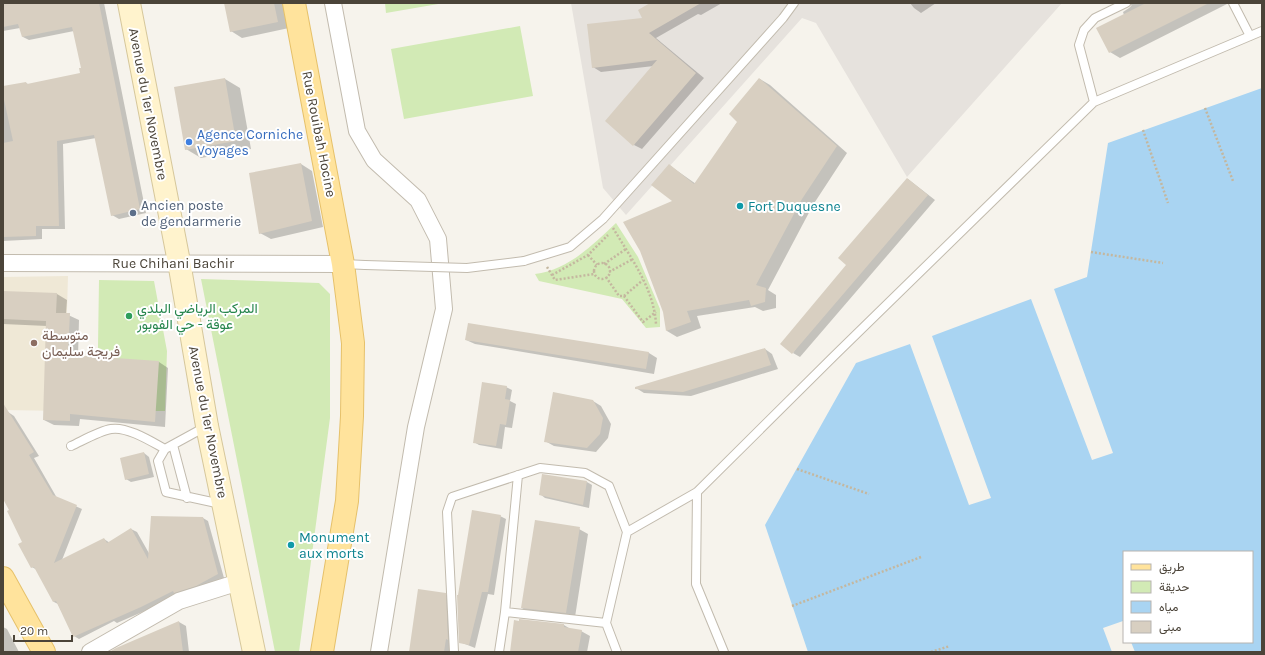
<svg xmlns="http://www.w3.org/2000/svg" width="1265" height="655" font-family="Karla,Vazirmatn,sans-serif">
<rect width="100%" height="100%" fill="#f6f3ec"/>
<!-- industrial -->
<path fill="#e6e2dd" d="M571,3h491l-155,174 -91,-154 -14,-5 -176,197 -23,-27z"/>
<!-- education -->
<path fill="#efe8d6" d="M68,276l-4,135 -61,-1v-133z"/>
<!-- green -->
<path fill="#d2eab5" d="M385,3h59l-58,10z
M520,26l13,70 -129,23 -13,-70z
M616,223l22,34 22,52v18l-14,1 -24,-29 -83,-18 -4,-7c33,-4 58,-29 81,-51z
M201,279l118,4 11,11v124l-31,234h-24z
M99,280l55,1 13,70 -2,60h-68z"/>
<!-- water -->
<path fill="#a9d4f2" d="M1262,88v564h-127l-4,-10h121v-90h-128v72l-1,-3 -20,7 9,24h-304l-43,-127 91,-162 54,-19 59,161 22,-7 -59,-162 99,-37 61,161 21,-7 -59,-164 33,-12 21,-134z"/>
<!-- shadow -->
<path fill="#0003" d="M3,3h101l42,210 -27,6 -7,-4 -16,-77 -33,6 2,85h-23v10l-39,2v-154l23,-4 4,2 51,-11 1,-6 -8,-37 -45,9 -6,-3 -3,-9 -17,3z
M225,3h59l5,25 -47,10 -11,-7z
M652,3h70l-21,12 -3,-1 -42,24 48,40 -62,71 -8,-4 20,-79 -53,6 -8,-5 51,-48z
M910,3h26l-15,10 -7,-5z
M1121,3h108l-109,55 -10,-6 14,-37 -1,-3 6,-4 3,-3 -5,2z
M225,79l15,9 11,61 -50,9 -15,-9z
M760,79l10,6 77,68 -34,52 -45,85 8,5v13l-13,3 -8,-4 -58,9 4,12 -24,9 -10,-6 7,-129 -5,-37 27,19 42,-63z
M301,164l11,7 11,56 -52,12 -11,-6z
M908,179l27,21 -135,157 -7,-4 54,-88z
M3,292l54,2 10,6 -1,14 13,6 -1,37 81,5 9,6 -3,59 -85,-8 -1,7 -25,-1 -10,-5 3,-94 -44,-2z
M466,340l183,13 8,5 -3,16 -179,-30z
M765,349l7,5 6,15 -87,27 -47,-3 -8,-5z
M506,387l6,3 -2,11 6,3 -4,24 -7,-1 -3,22 -23,-4 -5,-3z
M593,401l8,5 10,18 -3,14 -12,14 -42,-6 -9,-5z
M8,412l6,4 25,40 -5,2 23,40 25,11 -20,51 42,-21 6,4 21,-14 6,3 13,23 53,-37 5,3 16,57 -22,10 -25,6 -30,16 -30,13 -3,-2 -35,18 -5,-3 -16,-32 -4,-2 -17,-32 -5,-3 -21,-57 -8,-13v-81z
M144,453l5,4 5,20 -23,5 -5,-3z
M587,482l5,3 -3,23 -44,-10 -5,-4z
M500,516l6,3 -12,76 -6,-1 -13,54 -15,-6z
M579,529l9,5 -13,83 -45,-4 -8,-5z
M445,594l6,3 -1,55h-40z
M515,621l49,4 8,5 9,1 9,5 -3,16h-76z
M179,622l7,4 3,26h-78z
M3,627l4,2 12,23h-16z"/>
<!-- building -->
<path fill="#d8cfc1" d="M3,3h96l41,206 -29,7 -17,-81 -37,6 2,85h-23v10l-33,1v-94l10,-2 -10,-46v-9l23,-4 1,2 53,-11 -1,-5h2l-9,-41 -50,10 -4,-13 -15,3z
M224,3h50l4,19 -48,10z
M650,3h51l-52,30 47,40 -63,73 -28,-25 52,-61 -65,8 -5,-44 55,-6 -4,-8z
M1146,3h63l-100,50 -13,-25z
M225,78l11,63 -51,9 -11,-63z
M759,78l78,68 -35,53 -46,86 10,3 -1,14 -14,4 -2,-6 -62,11 4,11 -25,9 -3,-19 -23,-61 -17,-29 49,-21 -21,-16 18,-21 25,20 43,-62 -8,-8z
M301,163l11,58 -53,13 -10,-61z
M907,178l21,17 -136,159 -12,-10 66,-79 -8,-7z
M3,291l54,2 -1,20h14l-2,40h4l-1,2 88,6 -4,61 -85,-8v7l-27,-1 3,-99 -43,-2z
M468,323l181,29 -3,17 -181,-29z
M765,348l6,17 -88,27 -48,-3v-2z
M482,382l25,4 -2,13 5,1 -4,25 -6,-1 -4,22 -23,-3z
M553,392l40,8 10,18 -3,16 -13,14 -43,-6z
M3,403l31,49 -5,3 24,40 24,10 -23,58 50,-25 3,5 24,-15 17,31 3,-43 52,1 15,57 -22,12 -22,7 -1,-2 -32,16 -68,30 -17,-36 -3,1 -19,-35 -3,1 -13,-24 4,-2 -15,-31 2,-1 -6,-11z
M144,452l5,22 -24,6 -5,-22z
M542,474l45,7 -4,24 -44,-10z
M472,510l29,5 -13,77h-6l-13,53 -10,-2 -2,-48h1z
M535,520l45,7 -14,86 -45,-5z
M418,589l28,4 2,47 -2,-1 -2,13h-35z
M519,619l45,5v3l18,3 -4,22h-68l4,-32 5,1z
M179,621l4,31h-74l7,-4z"/>
<g fill="none" stroke-linecap="round" stroke-linejoin="round">
<defs>
<path id="service" d="M1233,3l17,33
M1094,102l-15,-57 5,-15 11,-12 31,-15
M524,261l46,-14 33,-28 180,-201 11,-15
M344,264l21,1
M207,426l-42,23 -7,12 8,31 55,12
M173,445l14,53
M71,446c11,-5 28,-15 40,-17 16,-3 41,13 54,20
M697,492l-1,92 28,68
M505,612l13,-137
M454,652l-7,-140 5,-15 88,-29 45,5 24,13 18,46
M499,652l6,-40 101,11
M617,652l-11,-29 21,-91 70,-40 137,-136 260,-254 168,-71"/>
<path id="minor" d="M333,3l24,128 17,29 44,40 20,39 6,70 -28,118 -37,225
M3,263l340,1
M90,652l89,-51 60,-19"/>
<path id="secondary" d="M129,3l50,259 28,164 47,226"/>
<path id="primary" d="M294,3l49,261 10,79 -1,73 -5,85 -25,151
M3,578l41,74"/>
</defs>
<!-- service casing -->
<use href="#service" stroke="#c2bbae" stroke-width="10"/>
<!-- minor casing -->
<use href="#minor" stroke="#c2bbae" stroke-width="18"/>
<!-- secondary casing -->
<use href="#secondary" stroke="#d6c79b" stroke-width="24"/>
<!-- primary casing -->
<use href="#primary" stroke="#e6c16a" stroke-width="24"/>
<!-- path -->
<path stroke="#c4b79f" stroke-width="2.5" stroke-dasharray="2 2" stroke-linecap="butt" d="M1205,108l28,73
M1143,130l25,73
M613,228c18,30 41,61 43,96
M1091,252l72,11
M588,255l9,10
M594 271a8 8 0 1 1 16 0a8 8 0 1 1-16 0Z
M604,264l22,-15
M547,267l8,13 39,-6
M609,272l24,-13
M552,275l36,-20 20,-20
M606,277l13,19h5l19,26 13,-10
M624,296l19,-16
M797,469l72,25
M792,606l129,-49
M931,652l19,-6"/>
<!-- service -->
<use href="#service" stroke="#fff" stroke-width="8"/>
<!-- minor -->
<use href="#minor" stroke="#fff" stroke-width="16"/>
<!-- secondary -->
<use href="#secondary" stroke="#fff3cd" stroke-width="22"/>
<!-- primary -->
<use href="#primary" stroke="#ffe39c" stroke-width="22"/>
<defs>
<path id="service-bridge" d="M365,265l102,3 57,-7"/>
</defs>
<!-- service-bridge casing -->
<use href="#service-bridge" stroke="#c2bbae" stroke-width="10" stroke-linecap="butt"/>
<!-- service-bridge -->
<use href="#service-bridge" stroke="#fff" stroke-width="8"/>
</g>
<!-- markers -->
<circle fill="#3f7fe0" stroke="#fff" stroke-width="1.5" cx="189" cy="142" r="4"/>
<g fill="#0f9aa8" stroke="#fff" stroke-width="1.5">
<circle cx="740" cy="206" r="4"/>
<circle cx="291" cy="545" r="4"/>
</g>
<circle fill="#5c6f8a" stroke="#fff" stroke-width="1.5" cx="133" cy="213" r="4"/>
<circle fill="#2e9e5b" stroke="#fff" stroke-width="1.5" cx="129" cy="316" r="4"/>
<circle fill="#8d6e63" stroke="#fff" stroke-width="1.5" cx="34" cy="343" r="4"/>
<g text-anchor="middle" dominant-baseline="central" stroke-width="4" stroke-linejoin="round" paint-order="stroke">
<!-- street labels -->
<g font-size="14" fill="#4b4439" stroke="#fff">
<text transform="translate(148 104) rotate(79)">Avenue du 1er Novembre</text>
<text transform="translate(319 134) rotate(79)">Rue Rouibah Hocine</text>
<text x="173" y="263">Rue Chihani Bachir</text>
<text transform="translate(208 422) rotate(79)">Avenue du 1er Novembre</text>
</g>
<!-- shop labels -->
<g font-size="14" fill="#366cbe" stroke="#fff" text-anchor="start">
<text x="197" y="134">Agence Corniche<tspan x="197" dy="16">Voyages</tspan></text>
</g>
<!-- service labels -->
<g font-size="14" fill="#4e5e75" stroke="#fff" text-anchor="start">
<text x="141" y="205">Ancien poste<tspan x="141" dy="16">de gendarmerie</tspan></text>
</g>
<!-- culture labels -->
<g font-size="14" fill="#0d838f" stroke="#fff" text-anchor="start">
<text x="748" y="206">Fort Duquesne</text>
<text x="299" y="537">Monument<tspan x="299" dy="16">aux morts</tspan></text>
</g>
<!-- leisure labels -->
<g font-size="14" fill="#27864d" stroke="#fff" text-anchor="start">
<text x="137" y="308">المركب الرياضي البلدي<tspan x="137" dy="16">عوقة - حي الفوبور</tspan></text>
</g>
<!-- education labels -->
<g font-size="14" fill="#785e54" stroke="#fff" text-anchor="start">
<text x="42" y="335">متوسطة<tspan x="42" dy="16">فريجة سليمان</tspan></text>
</g>
</g>
<!-- border -->
<rect width="1265" height="655" fill="none" stroke="#4b4439" stroke-width="8"/>
<!-- legend -->
<rect x="1123" y="551" width="130" height="92" fill="#ffffff" stroke="#b7b4b0"/>
<rect x="1131" y="564" width="20" height="6" fill="#ffe39c" stroke="#b7b4b0"/>
<text x="1159" y="571" font-size="12" fill="#4b4439">طريق</text>
<rect x="1131" y="581" width="20" height="12" fill="#d2eab5" stroke="#b7b4b0"/>
<text x="1159" y="591" font-size="12" fill="#4b4439">حديقة</text>
<rect x="1131" y="601" width="20" height="12" fill="#a9d4f2" stroke="#b7b4b0"/>
<text x="1159" y="611" font-size="12" fill="#4b4439">مياه</text>
<rect x="1131" y="621" width="20" height="12" fill="#d8cfc1" stroke="#b7b4b0"/>
<text x="1159" y="631" font-size="12" fill="#4b4439">مبنى</text>
<!-- scale -->
<path d="M14 635v6h58v-6" fill="none" stroke="#4b4439" stroke-width="2"/>
<text x="20" y="635" font-size="12" fill="#4b4439" stroke="#ffffff" stroke-width="3" paint-order="stroke">20 m</text>
</svg>
